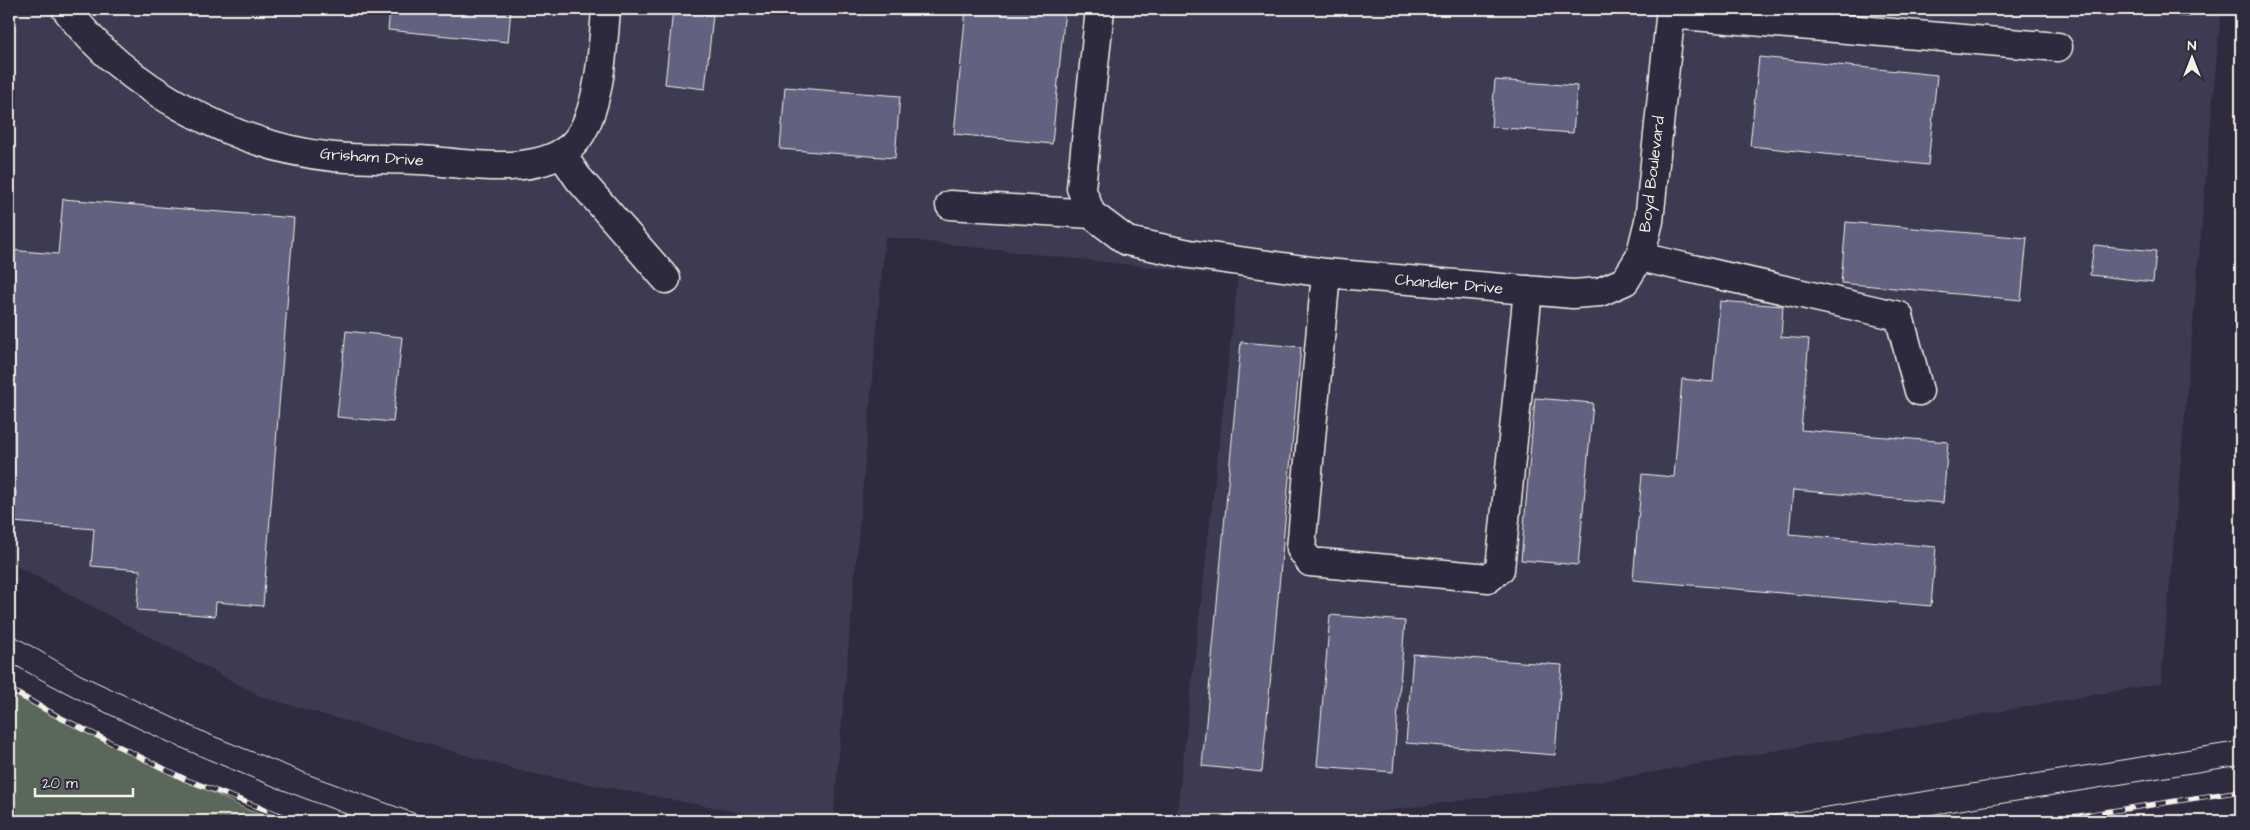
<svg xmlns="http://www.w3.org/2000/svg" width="2250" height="830" font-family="'Architects Daughter',sans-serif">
<rect width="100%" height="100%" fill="#2f2a3d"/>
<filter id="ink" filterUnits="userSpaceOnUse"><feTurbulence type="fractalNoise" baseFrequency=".02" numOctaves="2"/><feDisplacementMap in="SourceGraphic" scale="10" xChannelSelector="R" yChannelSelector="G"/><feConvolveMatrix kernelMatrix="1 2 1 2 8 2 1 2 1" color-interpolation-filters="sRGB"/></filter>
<g filter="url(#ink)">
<!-- built -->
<path fill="#3e3b51" d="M9,9h2212l-60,674 -559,98 -275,38 -32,2h-119l62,-544 -353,-40 -52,584h-47l-261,-49 -263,-75 -253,-135z"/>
<!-- green -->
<path fill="#5a675c" stroke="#a7aca2" d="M9,693l239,117 32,11h-271z"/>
<!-- building -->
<path fill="#626280" stroke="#f4f1e8" d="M390,9h121l-3,33 -120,-12z
M966,9h99l-13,135 -98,-10z
M2110,9h80l-1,8z
M673,10l40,5 -8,74 -40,-5z
M1759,57l178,18 -9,90 -178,-19z
M1495,80l82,6 -4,47 -82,-6z
M785,87l115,9 -5,62 -115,-9z
M63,199l231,19 -31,388 -47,-4 -1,14 -78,-6 3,-40 -49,-4 3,-37 -81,-7 3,-31h-7v-241l49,4z
M1846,222l181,16 -6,62 -180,-17z
M2094,245l62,6 -3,31 -63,-7z
M1720,301l63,5 -2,31 28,2 -8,91 147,12 -5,61 -150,-13 -4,44 147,13 -5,59 -298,-26 9,-106 32,3 8,-98 31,3z
M346,331l56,6 -9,85 -56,-5z
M1241,342l60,5 -39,425 -60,-6z
M1535,398l58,5 -15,162 -57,-5z
M1330,615l75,6 -12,151 -76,-6z
M1413,654l149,11 -7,90 -149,-12z"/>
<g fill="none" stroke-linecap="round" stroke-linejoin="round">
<defs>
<path id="minor" d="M66,9c59,79 171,139 268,148 33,3 66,1 99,4 40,4 102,14 136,-13 31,-25 34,-102 37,-139
M1670,14l388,33
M561,153l17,25 88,101
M950,205l141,9 36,27 62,13 137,19 247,21 27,-2 25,-11 15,-24 9,-36 22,-212
M1091,214l-10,-26 19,-179
M1640,257l259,59 20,75
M1326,273l-25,276 9,13 179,16 11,-9 28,-279"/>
</defs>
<!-- minor casing -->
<use href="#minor" stroke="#f4f1e8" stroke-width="31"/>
<!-- minor -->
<use href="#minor" stroke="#2f2a3d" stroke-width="28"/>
<!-- tram -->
<path stroke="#f4f1e8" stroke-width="1" d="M9,633l72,42 127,59 107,43 101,37 28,7
M9,662c114,64 234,115 357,159
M1739,821l502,-80
M1892,821l349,-56"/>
<defs>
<path id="rail" d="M9,689l50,28 128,63 109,41
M2047,821l194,-30"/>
</defs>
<!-- rail casing -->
<use href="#rail" stroke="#f4f1e8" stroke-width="5.5"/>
<!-- rail -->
<use href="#rail" stroke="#2f2a3d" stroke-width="4" stroke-dasharray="11" stroke-linecap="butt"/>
</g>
</g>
<g text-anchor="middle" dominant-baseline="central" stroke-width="4.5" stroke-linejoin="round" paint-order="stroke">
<!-- street labels -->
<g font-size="16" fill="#f4f1e8" stroke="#2f2a3d">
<text transform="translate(372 157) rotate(4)">Grisham Drive</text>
<text transform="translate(1652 174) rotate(-83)">Boyd Boulevard</text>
<text transform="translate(1449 284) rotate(5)">Chandler Drive</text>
</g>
</g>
<!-- margin -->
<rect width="2250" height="830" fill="none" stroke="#2f2a3d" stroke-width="30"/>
<rect x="15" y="15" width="2220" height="800" fill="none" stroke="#f4f1e8" stroke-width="2" filter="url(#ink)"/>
<!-- north arrow -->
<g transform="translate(2192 58)" stroke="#2f2a3d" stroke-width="4" paint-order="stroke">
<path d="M0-4L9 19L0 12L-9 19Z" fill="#f4f1e8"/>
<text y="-8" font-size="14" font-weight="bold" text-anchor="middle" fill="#f4f1e8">N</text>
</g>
<!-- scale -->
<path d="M35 788v8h98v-8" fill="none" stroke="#f4f1e8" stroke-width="2.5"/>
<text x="42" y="788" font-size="15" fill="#f4f1e8" stroke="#2f2a3d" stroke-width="4" paint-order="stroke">20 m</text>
</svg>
